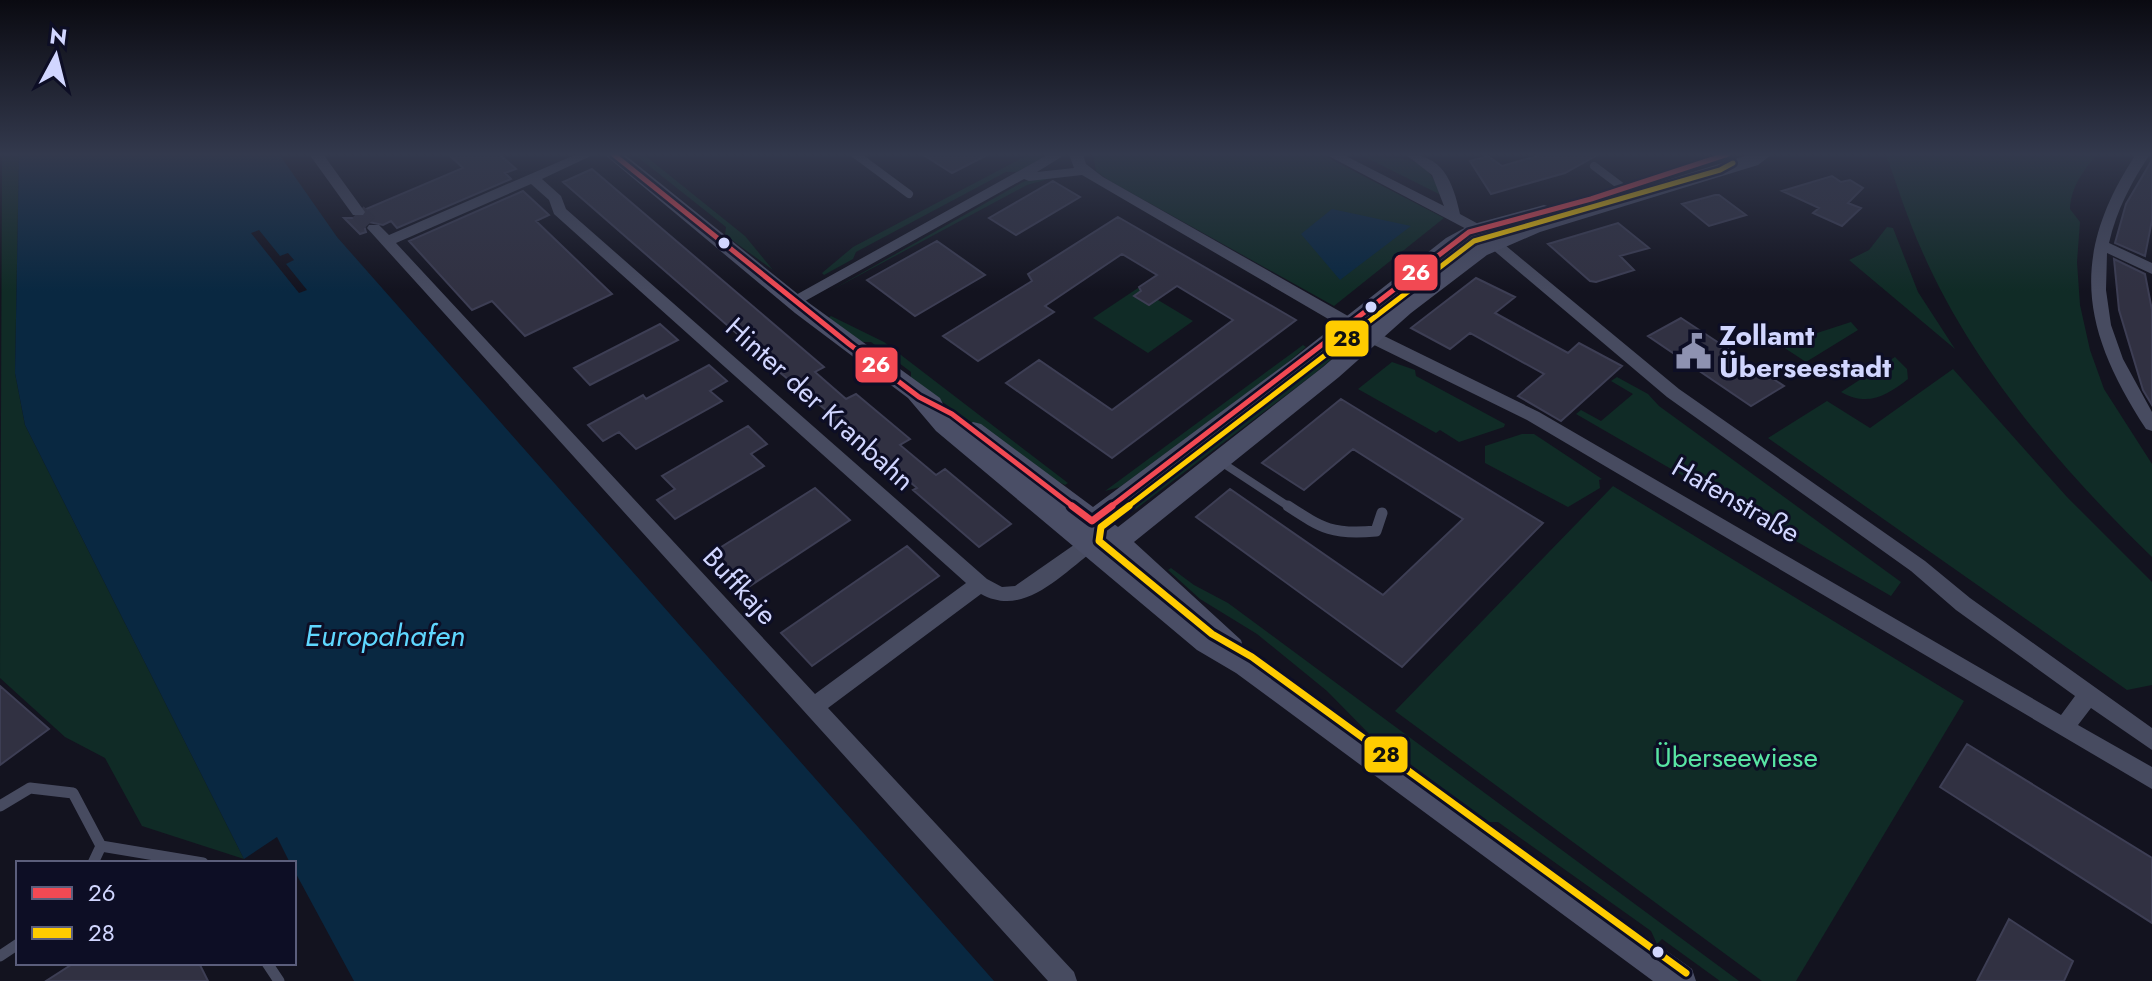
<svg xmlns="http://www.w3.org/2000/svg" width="2152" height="981" font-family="Jost,sans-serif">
<rect width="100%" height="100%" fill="#13131f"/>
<!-- green -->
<path fill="#102b26" d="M2,154h17l-4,219 10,52 219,434 -102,-33 -37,-68 -40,-21 -65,-59z
M634,154h9l102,82 28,34 -48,-35 1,-8z
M1030,154l13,4 -26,14h-11l-150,80 -3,7 -29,16 -2,-2 31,-26z
M1093,154h228l123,64 -110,88 -224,-125 -14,-10z
M1886,154h212c-15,16 -27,33 -28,55l10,13 -3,40 3,43 10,45 14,39 48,75v93c-89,-86 -180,-191 -230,-306 -14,-31 -25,-65 -36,-97z
M1365,157c39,1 61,-3 76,38z
M1037,177l15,1 -25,7 -197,106 193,-109z
M1887,227l6,1 25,64 37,57 -106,-89 20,-10z
M1138,288l55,33 -45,32 -55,-35z
M831,316l53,26 184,141 -3,2 -14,-7 -140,-98v-8l-40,-30h-12l-31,-24z
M1851,322l7,8 -52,32 -26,-17z
M1342,341l6,4 -34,29 -182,138 -7,-4 183,-137z
M1303,345l3,2 -25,21 -161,119 -15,4z
M1895,357l12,12 1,10c-22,17 -40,28 -67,13z
M1392,362l23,8 1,6 89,48 -1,3 -45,15 -19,-12 -4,3 -78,-44z
M1953,369l114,128 85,85v103l-25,5 -359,-252 59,-37 43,27z
M1617,377l31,17 11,12 242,176 -10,14 -315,-182 5,-4 20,11 32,-27 -22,-13z
M1522,434h12l68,45 -3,1 1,8 -32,19 -83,-44v-17z
M1613,486l351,215 -168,280h-34l-367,-270z
M1171,568l23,17 34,18 511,378h-19l-58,-42 -5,5 -6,-13 -153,-109h-19l-94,-72 -58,-59 -70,-57 -57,-35 -32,-29z"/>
<!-- water -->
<path fill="#092841" d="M19,154h260l58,83 657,744h-640l-60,-111v-7h-4l-13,-26 -33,22 -219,-434 -10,-52z
M1332,209l79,17 -71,54 -39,-46z"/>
<!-- pier -->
<path fill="#13131f" d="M259,230l21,26 8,-3 6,7 -8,4 21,26 -8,3 -48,-60z"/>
<!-- building -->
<path fill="#313142" stroke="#3d3e54" stroke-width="2" d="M448,154h51l17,15 -11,4 6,6 -114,49 -6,-7 -8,4 -14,-3 -5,4 2,6 -6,2 -16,-16h19l5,-4 -2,-5 97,-41z
M922,154h67l-37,19z
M1544,154h55l-34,19 -74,21 -21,-33 18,-5 14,10z
M2152,160v60l-7,36 -30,-13 11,-39z
M592,169l232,198 -9,5 31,27 10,-5 54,45 -10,6 36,30 9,-6 66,55 -32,23 -66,-57 4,-2 -36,-31 -4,3 -53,-47 3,-2 -87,-71 3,-1 -180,-157z
M1832,176l9,6 9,-2 13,8 -15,15 13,5 -19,18 -29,-13 6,-5 -37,-17z
M1053,181l27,16 -64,38 -27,-17z
M523,191l26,24 -13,6 76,73 -87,42 -33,-35 -20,9 -63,-69z
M1715,195h4l27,20 -37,11 -27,-22z
M1118,217l178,103 -184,138 -106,-75 33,-23 73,50 121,-90 -56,-34 -28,19 -15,-9 7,-5 -2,-4 18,-12 -35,-21 -77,52 9,6 -76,49 -35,-25 89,-55 -4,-7z
M1618,223l31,25 -29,8 14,14 -38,12 -6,-1 -42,-37z
M937,241l48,34 -70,41 -48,-36z
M2114,259l31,15 7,36v95l-9,-15 -24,-80z
M1476,278l39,19 -20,16 73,40 11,-10 43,23 -61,55 -43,-25 26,-22 -74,-41 -20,16 -39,-21z
M1681,318l38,25 65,43 -33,20 -103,-70z
M660,324l18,16 -88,45 -16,-17z
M709,365l18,16 -17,10 12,10 -86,48 -17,-17 -16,9 -15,-16 55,-30 3,4z
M1341,399l202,124 -141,144 -206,-150 34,-28 153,106 80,-76 -110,-70 -49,41 -42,-27z
M748,426l19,18 -16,10 13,12 -89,53 -18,-19 18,-11 -13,-13z
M815,488l35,32 -109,72 -34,-36z
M907,546l32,30 -127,90 -31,-33z
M0,686l49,43 -49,36z
M1967,744l185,114v65l-212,-136z
M2009,919l64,42 -9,20h-87z
M74,963h125l9,18h-162z"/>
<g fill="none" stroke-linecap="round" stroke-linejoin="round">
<!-- street-tunnel -->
<path stroke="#303041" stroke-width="16" stroke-dasharray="16 8" stroke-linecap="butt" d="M358,212l16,16"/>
<!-- lane-far1 -->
<path stroke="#474b60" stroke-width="8" d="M855,154l54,40
M1594,166l40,30
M1218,460l73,48"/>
<!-- lane -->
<path stroke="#474b60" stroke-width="11" d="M1288,506c35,23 45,29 88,25l6,-18
M0,806l30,-18 43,5 28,53 -8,17
M101,846l102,17
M0,956l18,-12
M267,963l12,18"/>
<!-- street -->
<path fill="#474b60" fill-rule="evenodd" d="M309,154h14l42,58 -2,3h-10z
M577,154h18l-53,25 19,17 5,13 421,370 15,8 13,-1 66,-46h14l2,5 -2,5c-35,25 -71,68 -114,44l-153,114 246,264 3,9h-29l-681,-753 2,-3h10l10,10zM531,184l18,16 5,14 412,369 -151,111 -419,-451z
M1049,154h17l-29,18 37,-4 -5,-14h14l3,10 17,13 275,156 161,79 522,303 14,-19 -119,-86 -45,-39 -244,-174 -195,-165 -147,-78h17l102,52 -12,-31 -27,-21c38,0 48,28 55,60l22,12 197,163 246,172 45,37 182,130v22l-61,-42 -13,17 74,42v22l-625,-369 -161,-79 -284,-166 -53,6 -5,-2 -226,126 -5,1 -8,-5z
M2136,154h14c-19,29 -33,55 -41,89l43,20v11l-45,-21 -1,37 5,35 12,34 29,53v19l-6,-2c-65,-100 -77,-173 -10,-275z"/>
<!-- secondary -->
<path fill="#4a4e66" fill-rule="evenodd" d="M604,154h20l185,149 131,95 3,6 -2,3 22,21 10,-6 8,2 112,83 198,-147 155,-122 24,-13 74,-20 7,2 3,4 -3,4 -67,18 -24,13 -153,124 -197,151 8,6 205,-160 74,-64 76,-56 53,-23 225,-70h21l-14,11 -218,67 -53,23 -76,58 -72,64 -205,165 107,98 3,10 448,319 4,12h-43l-417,-308 -39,-23 -261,-219 -28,-33 -113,-85z"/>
<defs>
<path id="bus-1-far1" d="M613,154l236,190 70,53 33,17 123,94
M1109,508l360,-276 122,-33 137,-45"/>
<path id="bus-1" d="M1072,506l20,15 20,-15"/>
<path id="bus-2-far1" d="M1126,508l348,-267 246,-71 13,-7"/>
<path id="bus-2" d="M1129,506l-28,21 -2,14 113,93 40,23 434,316"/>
</defs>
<!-- bus-1-far1 casing -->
<use href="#bus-1-far1" stroke="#0d0e25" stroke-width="10"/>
<!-- bus-1 casing -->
<use href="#bus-1" stroke="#0d0e25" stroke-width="13"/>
<!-- bus-2-far1 casing -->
<use href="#bus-2-far1" stroke="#0d0e25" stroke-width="10"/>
<!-- bus-2 casing -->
<use href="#bus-2" stroke="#0d0e25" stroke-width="13"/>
<!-- bus-1-far1 -->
<use href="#bus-1-far1" stroke="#f24953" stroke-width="5"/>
<!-- bus-1 -->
<use href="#bus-1" stroke="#f24953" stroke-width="7"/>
<!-- bus-2-far1 -->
<use href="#bus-2-far1" stroke="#fc0" stroke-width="5"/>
<!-- bus-2 -->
<use href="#bus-2" stroke="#fc0" stroke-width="7"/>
</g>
<!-- sky -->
<linearGradient id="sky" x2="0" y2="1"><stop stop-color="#0a0a11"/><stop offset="0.53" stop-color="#33394d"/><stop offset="1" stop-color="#33394d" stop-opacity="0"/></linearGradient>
<rect width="2152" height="291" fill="url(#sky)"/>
<!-- icons -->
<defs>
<symbol id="civic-bare" viewBox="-9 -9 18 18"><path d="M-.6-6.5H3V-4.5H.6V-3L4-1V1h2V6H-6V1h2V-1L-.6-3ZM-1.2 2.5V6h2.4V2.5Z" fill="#8e92b1" stroke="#0d0e25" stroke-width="2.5" paint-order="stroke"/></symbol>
</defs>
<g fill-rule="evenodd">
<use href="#civic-bare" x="1668" y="326" width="51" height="51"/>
</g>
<!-- markers -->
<g fill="#d1d6ff" stroke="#0d0e25" stroke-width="3">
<circle cx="724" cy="243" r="7"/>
<circle cx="1371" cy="307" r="7"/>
<circle cx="1658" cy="952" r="7"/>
</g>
<g text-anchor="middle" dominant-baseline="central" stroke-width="6" stroke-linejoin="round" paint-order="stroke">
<!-- poi labels -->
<g font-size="28" font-weight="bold" fill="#d1d6ff" stroke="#0d0e25" text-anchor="start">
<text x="1719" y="335">Zollamt<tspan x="1719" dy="32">Überseestadt</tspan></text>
</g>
<!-- street labels -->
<g font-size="28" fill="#d1d6ff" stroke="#0d0e25">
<text transform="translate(820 404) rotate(42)">Hinter der Kranbahn</text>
<text transform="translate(1736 500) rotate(30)">Hafenstraße</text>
<text transform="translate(740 586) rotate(47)">Buffkaje</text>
</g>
<!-- park labels -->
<g font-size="28" fill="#58e4a3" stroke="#0d0e25">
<text x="1736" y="757">Überseewiese</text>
</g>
<!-- water labels -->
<g font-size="30" font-style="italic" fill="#5fd7ff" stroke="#0d0e25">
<text x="385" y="635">Europahafen</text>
</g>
</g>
<g stroke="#0d0e25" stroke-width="3">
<rect x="1393" y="253" width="46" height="39" rx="8" fill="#f24953"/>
<rect x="1324" y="319" width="46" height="39" rx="8" fill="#fc0"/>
<rect x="854" y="346" width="45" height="38" rx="8" fill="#f24953"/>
<rect x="1363" y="735" width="46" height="39" rx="8" fill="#fc0"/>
</g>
<g font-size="22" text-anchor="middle" font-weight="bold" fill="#fff">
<text x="1416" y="280">26</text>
<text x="876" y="372">26</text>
</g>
<g font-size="22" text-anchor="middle" font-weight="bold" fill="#111">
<text x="1347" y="346">28</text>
<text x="1386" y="762">28</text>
</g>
<!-- legend -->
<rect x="16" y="861" width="280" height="104" fill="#0d0e25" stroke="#5b5e7c" stroke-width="2"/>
<rect x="32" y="887" width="40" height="12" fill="#f24953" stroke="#5b5e7c" stroke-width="2"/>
<text x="88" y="901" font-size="24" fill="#d1d6ff">26</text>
<rect x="32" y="927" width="40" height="12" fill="#ffcc00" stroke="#5b5e7c" stroke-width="2"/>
<text x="88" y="941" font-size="24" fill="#d1d6ff">28</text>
<!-- north arrow -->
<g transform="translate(56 56) rotate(7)" stroke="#0d0e25" stroke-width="6" paint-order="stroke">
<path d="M0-6L14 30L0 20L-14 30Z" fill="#d1d6ff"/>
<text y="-12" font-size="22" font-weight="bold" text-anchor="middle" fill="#d1d6ff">N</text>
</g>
</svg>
